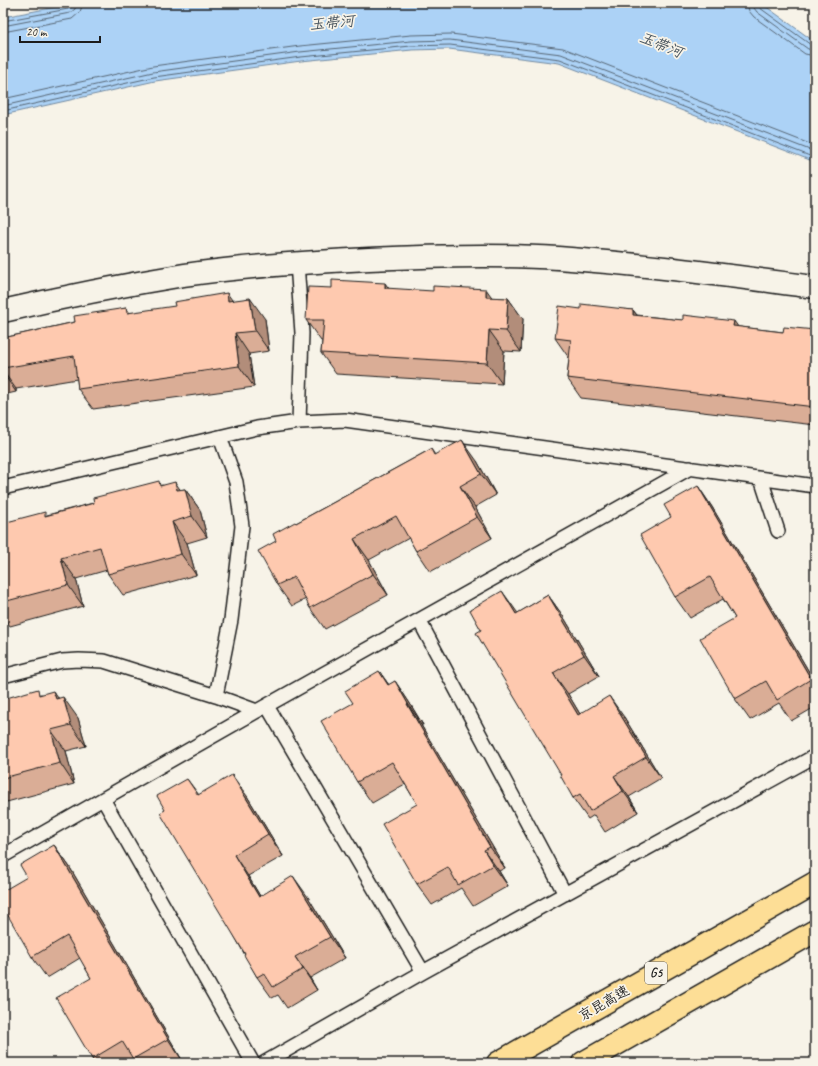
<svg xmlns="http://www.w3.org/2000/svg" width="818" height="1066" font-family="Caveat,'LXGW WenKai TC',sans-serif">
<rect width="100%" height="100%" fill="#f7f3e8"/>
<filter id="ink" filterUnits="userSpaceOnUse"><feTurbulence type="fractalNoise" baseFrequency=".025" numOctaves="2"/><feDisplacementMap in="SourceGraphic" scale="8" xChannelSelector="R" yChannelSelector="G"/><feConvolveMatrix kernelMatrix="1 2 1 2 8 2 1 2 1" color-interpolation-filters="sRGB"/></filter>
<g filter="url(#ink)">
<!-- water -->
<path fill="#acd2f6" stroke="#72899f" d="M91,3h668l9,5 47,34v120l-256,-99 -110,-14 -37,1 -111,11 -146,20 -152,34v-98l64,-12z"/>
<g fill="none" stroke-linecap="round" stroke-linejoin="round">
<!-- shore -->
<path stroke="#566573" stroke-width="1" d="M747,3l2,8 5,6 51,37 10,2
M753,3l1,5 3,4 51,37 7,1
M758,3l2,5 51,37h4
M3,21l65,-12 3,-2v-4
M3,26l67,-13 5,-4 1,-6
M3,32l69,-13 8,-7 3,-9
M3,99l150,-33 147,-20 111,-11 40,-1 112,14 252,98
M3,106l150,-34 147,-20 111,-11 39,-1 111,14 254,98
M3,111l151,-34 147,-20 110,-11 39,-1 110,14 255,99"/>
<defs>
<path id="service" d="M297,263l5,70 -3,89
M761,479l17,52
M3,488l254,-60 42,-6 46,-2 470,66
M419,620l146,274
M3,676l59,-15 17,-1 25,1 112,35 41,15
M216,696l15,-76 11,-94 -6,-44 -16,-45
M267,706l156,266
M103,799l150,264
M3,856l254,-145 433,-243
M264,1063l159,-91 392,-216"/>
<path id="tertiary" d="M3,311c60,-14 120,-26 181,-36 62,-9 123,-13 185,-16 62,-3 126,-5 189,-1 86,6 171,18 257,29"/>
<path id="motorway" d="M498,1063l317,-180
M583,1063l232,-132"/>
</defs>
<!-- service casing -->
<use href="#service" stroke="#1c1c1c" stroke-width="16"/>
<!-- tertiary casing -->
<use href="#tertiary" stroke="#1c1c1c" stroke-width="25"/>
<!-- motorway casing -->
<use href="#motorway" stroke="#1c1c1c" stroke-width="25"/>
<!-- service -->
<use href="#service" stroke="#f7f3e8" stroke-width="13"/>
<!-- tertiary -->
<use href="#tertiary" stroke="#f7f3e8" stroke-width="22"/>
<!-- motorway -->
<use href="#motorway" stroke="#fdde96" stroke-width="22"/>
</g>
<!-- wall -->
<path fill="#daad96" stroke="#1c1c1c" d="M332,288l57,1 103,9h16l15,21 -2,33 -17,-1 -2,33 -166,-10 -15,-21 1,-12h-1l-15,-21z
M232,301l33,18 4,32 -20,3 5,33 -161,22 -15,-20 -1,-10 -61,10v3l-13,3v-57l72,-16 51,-14 4,5z
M581,309l52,1 4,5 146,17 32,-2v95l-234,-27 -14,-20 2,-20 -14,-20z
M431,449l4,6 42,6 19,34 -21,12 17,31 -62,34 -14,-21 -7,-13 -40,22 19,35 -63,34 -15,-21 -4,-9 -14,7 -15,-21 -1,-44 20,-18z
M162,485l18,5 5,-1 15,21 7,27 -20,6 9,32 -73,20 -15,-21 -1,-4 -31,9 7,27 -73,20 -7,-10v-93l44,-8z
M698,486l14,21 103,175v25l-24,14 -12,-18 -29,17 -15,-21v-81l-12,-19 -33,19 -15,-21 -4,-80z
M548,595l15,21 36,60 -31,18 12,20 44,3 37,61 -32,19 9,15 -33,20 -11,-17 -6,4 -15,-21 -55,-185z
M379,671l10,14 6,-4 14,21 14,23h-2l84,143 -6,3 9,15 -35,20 -12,-18 -29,17 -15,-21v-80l-12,-20 -33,19 -15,-21 -4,-79z
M41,694l18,4 19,20 8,28 -20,5 8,33 -71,19v-104z
M187,779l12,16 48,1 36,60 -35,20 12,20 48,1 37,61 -35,20 7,12 -30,18 -9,-13 -6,3 -15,-21 -92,-167z
M54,845l15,21 113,194 -5,3h-82l-3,-4 -1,-81 -11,-20 -33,20 -15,-21 -5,-80z"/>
<!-- shaded-wall -->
<path fill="#b28d7a" stroke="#1c1c1c" d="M385,283l15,21 -15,-16z
M486,289l15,21 -15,-13z
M227,293l15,21 -14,-13z
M250,298l15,21 4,32 -14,-20z
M508,298l15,21 -2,33 -15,-21z
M633,310l14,19 -14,-14z
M734,321l14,20 -15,-15z
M489,330l15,21 -2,33 -15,-21z
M235,333l14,21 5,33 -15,-21z
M3,371l13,18v3l-13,-19z
M462,440l15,21 19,34 -15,-21z
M175,482l13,19 -3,-12 15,21 7,27 -15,-21 -15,-26z
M460,486l15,21 17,31 -15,-21z
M698,486l14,21 103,175v3l-4,-6z
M172,522l15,21 9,32 -15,-21z
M354,539l15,21 19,35 -15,-21z
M61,558l15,21 7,27 -15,-21z
M502,591l15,21 14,23 -15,-21z
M548,595l15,21 36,60 -15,-21z
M379,671l15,21 -6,-7z
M553,673l15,21 25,42 -15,-21z
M395,681l14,21 14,23 -15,-21z
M53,691l14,19 -4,-13 15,21 8,28 -15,-21 -15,-26z
M609,696l15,21 37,61 -15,-21z
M407,704l14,21 84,143 -15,-21z
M51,730l15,21 8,33 -14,-21z
M232,775l15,21 36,60 -15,-22z
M614,776l15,21 9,15 -15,-21z
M54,845l15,21 113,194 -14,-21z
M484,850l15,21 9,15 -15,-21z
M234,855l14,21 25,42 -14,-21z
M293,876l15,21 37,61 -15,-21z
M295,957l15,21 7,12z"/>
<!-- building -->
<path fill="#fec9af" stroke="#1c1c1c" d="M332,280l53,3v5l48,3v-5l53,3v8l22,1 -2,33 -17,-1 -2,33 -166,-10 3,-33h-18l2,-33 24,1z
M227,293l1,8 22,-3 5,33 -20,2 4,33 -161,23 -4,-33 -71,12v-30l72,-16 -1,-6 52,-8 1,5 48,-7 -1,-4z
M581,304l52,6v5l50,5v-5l51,6 -1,5 50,6 1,-5 31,3v77l-248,-29 4,-38 -16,-2 4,-32 22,3z
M462,440l19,34 -21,12 17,31 -61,34 -20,-35 -42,23 19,35 -63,34 -16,-31 -17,8 -19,-34 18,-10 -3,-7 22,-12 1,1 135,-74 3,6z
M159,481l1,5 15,-4 2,8 8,-1 7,27 -20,6 9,32 -73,20 -8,-27 -39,11 7,27 -65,17v-79l42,-11v4l49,-13 -1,-5z
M698,486l113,193 -34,21 -11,-19 -31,18 -35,-61 35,-20 -25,-41 -35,20 -35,-62 31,-18 -7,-12z
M502,591l14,23 32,-19 36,60 -31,18 25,42 31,-19 37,61 -32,19 9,15 -33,20 -10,-17 -7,4 -13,-23h1l-85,-142 5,-3 -11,-20z
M379,671l9,14 7,-4 13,23h-1l83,143 -6,3 9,15 -35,20 -10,-18 -31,17 -35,-60 35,-20 -25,-42 -35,20 -36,-61 32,-18 -8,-12z
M38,689l1,6 14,-4 3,8 7,-2 8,28 -20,5 9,33 -57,15v-79z
M232,775l36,59 -34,21 25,42 34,-21 37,61 -35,20 8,12 -30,18 -9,-14 -7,4 -13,-22 1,-1 -85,-141 5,-3 -8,-14 30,-17 11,16z
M54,845l114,194 -35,20 -11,-18 -30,18 -36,-61 35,-20 -24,-42 -35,21 -29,-50v-16l24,-14 -7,-12z"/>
</g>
<g text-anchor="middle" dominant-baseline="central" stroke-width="3.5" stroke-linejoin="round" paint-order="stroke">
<!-- shield labels -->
<rect fill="#f7f3e8" stroke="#5e5c59" stroke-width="1" x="645" y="962" width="22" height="22" rx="3"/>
<g font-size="13" font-weight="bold" fill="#1c1c1c">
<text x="656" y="973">G5</text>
</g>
<!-- street labels -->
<g font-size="14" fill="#1c1c1c" stroke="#f7f3e8">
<text transform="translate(604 1003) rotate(-30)">京昆高速</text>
</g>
<!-- water labels -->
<g font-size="15" font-style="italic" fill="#47535d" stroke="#f7f3e8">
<text transform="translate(332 23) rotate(-5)">玉带河</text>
<text transform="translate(661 45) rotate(22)">玉带河</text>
</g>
</g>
<!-- margin -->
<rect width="818" height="1066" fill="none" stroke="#f7f3e8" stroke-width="16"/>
<rect x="8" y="8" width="802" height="1050" fill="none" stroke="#1c1c1c" stroke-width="1.5" filter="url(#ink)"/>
<!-- scale -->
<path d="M20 36v6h80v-6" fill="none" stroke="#1c1c1c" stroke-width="2"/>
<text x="26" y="36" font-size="12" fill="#1c1c1c" stroke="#f7f3e8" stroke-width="3" paint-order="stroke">20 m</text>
</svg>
